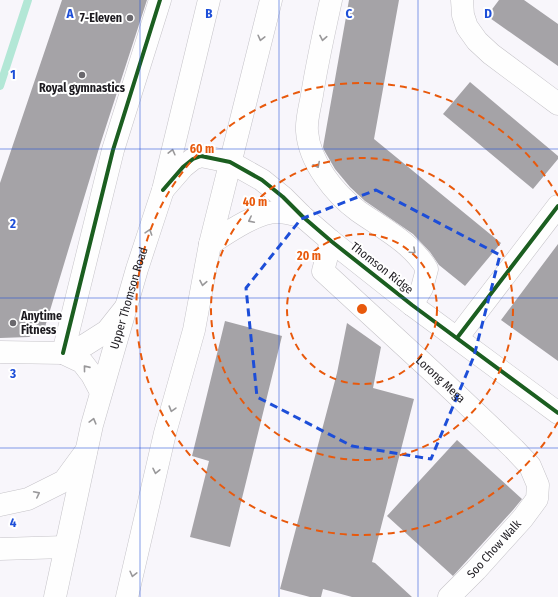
<svg xmlns="http://www.w3.org/2000/svg" width="558" height="597" font-family="'Fira Sans Condensed',sans-serif">
<rect width="100%" height="100%" fill="#f8f6fb"/>
<g fill="none" stroke-linecap="round" stroke-linejoin="round">
<!-- stream -->
<path stroke="#b3e7d6" stroke-width="8" d="M0,86l28,-86"/>
</g>
<!-- building -->
<path fill="#a5a3a7" d="M62,0h85l-47,145 -55,182 -16,10 -29,1v-155z
M349,0h50l-25,139 127,104 -36,43 -26,-21 -9,-13 -17,-18 -48,-33 -15,-14 -15,-18 -11,-19 -1,-3z
M499,0h25l34,24v42l-71,-50z
M470,82l88,74v3l-25,30 -90,-75z
M558,244v117l-57,-41z
M225,321l57,15 -52,211 -40,-10 19,-76 -17,-5z
M347,323l34,24 -8,41 41,11 -42,163 3,1 37,34h-60l-29,-8 -2,8h-11l-30,-8 57,-216z
M457,440l65,59 -9,11 -60,66 -66,-60z"/>
<g fill="none" stroke-linecap="round" stroke-linejoin="round">
<defs>
<g id="minor">
<path d="M331,0c-7,32 -14,63 -19,95 -2,12 -6,25 -5,36 2,31 28,63 51,80 24,17 54,32 69,58l-5,19 -10,17"/>
<path d="M462,0l1,15 4,12 10,14 14,13 67,50"/>
<path d="M163,190l20,-23 10,-8 8,-3 29,6 32,18 21,17 19,19 29,25 81,64 146,108"/>
<path id="s1" d="M331,241l-8,30 113,104 78,74 16,17 8,19 -1,14 -14,19 -47,52 -27,27"/>
<path d="M210,244c17,-11 47,-32 67,-32 8,0 17,3 25,4"/>
<path d="M457,338l101,-132"/>
<path d="M0,352l63,1 22,-8 22,-14 19,-24"/>
<path d="M63,353l50,-203 47,-150"/>
<path d="M63,353l19,9 10,13 9,17"/>
<path d="M0,505l28,-6 36,-18 22,-30"/>
<path d="M0,549l65,-2"/>
</g>
<g id="major">
<path id="s2" d="M55,597l37,-172 45,-156 26,-79 46,-190"/>
<path d="M127,597l38,-164 29,-103 16,-86 61,-244"/>
</g>
</defs>
<!-- minor casing -->
<use href="#minor" stroke="#c5c3c8" stroke-width="23"/>
<!-- major casing -->
<use href="#major" stroke="#c5c3c8" stroke-width="23"/>
<!-- minor -->
<use href="#minor" stroke="#fefefe" stroke-width="22"/>
<!-- major -->
<use href="#major" stroke="#fefefe" stroke-width="22"/>
<defs>
<path id="cycleway" d="M163,190l20,-23 10,-8 8,-3 29,6 32,18 21,17 19,19 29,25 81,64 146,108
M457,338l101,-132
M63,353l50,-203 47,-150"/>
</defs>
<!-- cycleway casing -->
<use href="#cycleway" stroke="#fff" stroke-width="6"/>
<!-- cycleway -->
<use href="#cycleway" stroke="#1b5e20" stroke-width="4"/>
</g>
<!-- one-way arrows -->
<defs><path id="oneway-chevron" d="M-2-3.5L2.5 0L-2 3.5" fill="none" stroke-width="1.6" stroke-linecap="round" stroke-linejoin="round"/></defs>
<g stroke="#99989a">
<use href="#oneway-chevron" transform="translate(261 38) rotate(104)"/>
<use href="#oneway-chevron" transform="translate(323 38) rotate(101)"/>
<use href="#oneway-chevron" transform="translate(172 152) rotate(-76)"/>
<use href="#oneway-chevron" transform="translate(317 165) rotate(63)"/>
<use href="#oneway-chevron" transform="translate(251 220) rotate(153)"/>
<use href="#oneway-chevron" transform="translate(149 232) rotate(-72)"/>
<use href="#oneway-chevron" transform="translate(413 251) rotate(43)"/>
<use href="#oneway-chevron" transform="translate(203 283) rotate(101)"/>
<use href="#oneway-chevron" transform="translate(86 368) rotate(-129)"/>
<use href="#oneway-chevron" transform="translate(172 409) rotate(106)"/>
<use href="#oneway-chevron" transform="translate(93 421) rotate(-75)"/>
<use href="#oneway-chevron" transform="translate(156 471) rotate(102)"/>
<use href="#oneway-chevron" transform="translate(37 494) rotate(-27)"/>
<use href="#oneway-chevron" transform="translate(133 574) rotate(104)"/>
</g>
<!-- marked area -->
<path fill="none" stroke="#1d4ed8" stroke-width="3" stroke-dasharray="8 5" stroke-linejoin="round" d="M376,190l124,65 -26,101 -43,103 -79,-13 -95,-49 -11,-109 55,-69z"/>
<!-- grid -->
<path fill="none" stroke="#1d4ed8" stroke-width="1" stroke-opacity="0.55" d="M140,0v597M279,0v597M418,0v597M0,149h558M0,298h558M0,448h558"/>
<!-- distance rings -->
<g fill="none" stroke="#e8590c" stroke-width="2" stroke-dasharray="7 5">
<circle cx="362" cy="309" r="75"/>
<circle cx="362" cy="309" r="151"/>
<path d="M558 422A226 226 0 1 1 558 196"/>
</g>
<!-- markers -->
<g fill="#6a686d" stroke="#fff" stroke-width="1.5">
<circle cx="130" cy="18" r="4"/>
<circle cx="82" cy="75" r="4"/>
<circle cx="13" cy="323" r="4"/>
</g>
<g text-anchor="middle" dominant-baseline="central" stroke-width="4" stroke-linejoin="round" paint-order="stroke">
<!-- poi labels -->
<g font-size="12" font-weight="bold" fill="#1d1b20" stroke="#fff" text-anchor="end">
<text x="122" y="18">7-Eleven</text>
<text x="82" y="88" text-anchor="middle">Royal gymnastics</text>
<text x="21" y="316" text-anchor="start">Anytime<tspan x="21" dy="14">Fitness</tspan></text>
</g>
<!-- street labels -->
<g font-size="12" fill="#1d1b20" stroke="#fff">
<text transform="translate(382 268) rotate(38)">Thomson Ridge</text>
<text stroke="none"><textPath href="#s2" startOffset="308">Upper Thomson Road</textPath></text>
<text stroke="none"><textPath href="#s1" startOffset="191">Lorong Mega</textPath></text>
<text transform="translate(494 549) rotate(-48)">Soo Chow Walk</text>
</g>
</g>
<g font-size="13" text-anchor="middle" font-weight="bold" fill="#1d4ed8" stroke="#fff" stroke-width="4" stroke-linejoin="round" paint-order="stroke">
<text x="70" y="18">A</text>
<text x="209" y="18">B</text>
<text x="349" y="18">C</text>
<text x="488" y="18">D</text>
<text x="13" y="79">1</text>
<text x="13" y="228">2</text>
<text x="13" y="378">3</text>
<text x="13" y="527">4</text>
</g>
<circle cx="362" cy="309" r="6" fill="#e8590c" stroke="#fff" stroke-width="2"/>
<g font-size="12" text-anchor="middle" font-weight="bold" fill="#e8590c" stroke="#fff" stroke-width="4" stroke-linejoin="round" paint-order="stroke">
<text x="202" y="153">60 m</text>
<text x="255" y="206">40 m</text>
<text x="309" y="260">20 m</text>
</g>
</svg>
